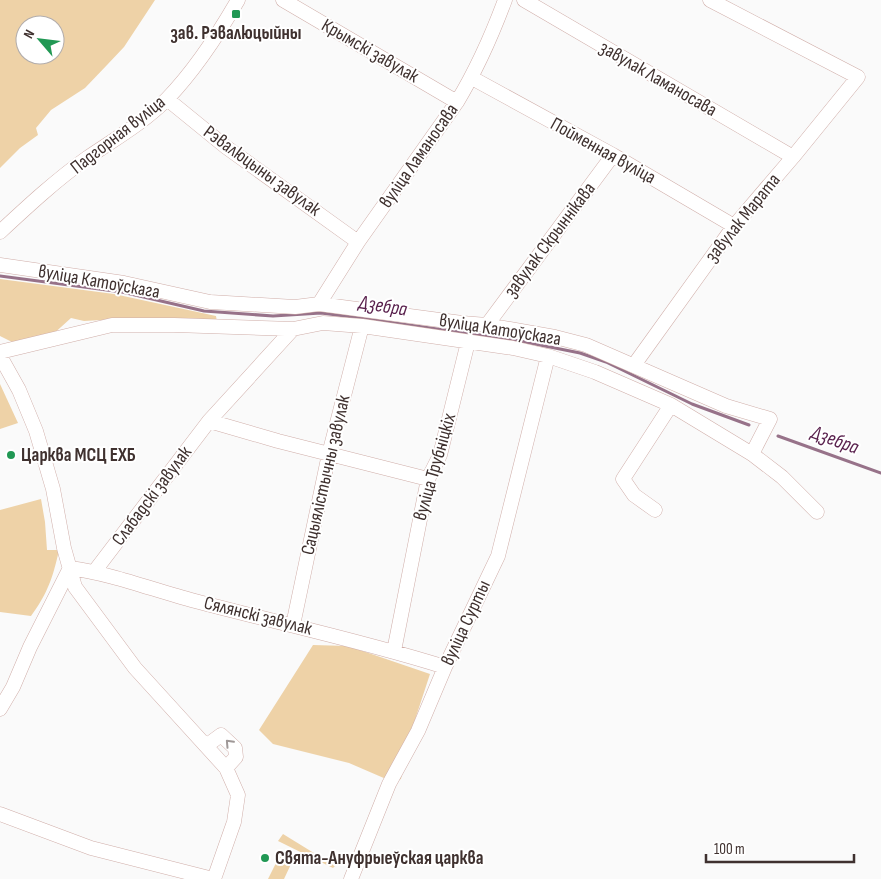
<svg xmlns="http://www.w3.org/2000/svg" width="881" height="879" font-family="'Sofia Sans Condensed',sans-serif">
<rect width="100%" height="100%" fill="#fafafa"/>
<!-- green -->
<path fill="#eed2a7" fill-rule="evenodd" d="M0,0h155l-31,47 -17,18 -22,23 -34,22 -15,18 2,7 -18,13 -20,20zM25,25h30v30h-30z
M0,279l114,15 102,22 1,6 -99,-3 -34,2 -13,-3 -21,19 -38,7v-2l-12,-6z
M0,384l18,39 -18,6z
M41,499l4,23 2,28h12c-6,27 -11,43 -28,66l-31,-4v-102z
M313,645l35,1 82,28 -21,64 -8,41 -8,3 -44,-19 -76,-19 -14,-14z
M283,834l52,32 -2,2 -55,-27z
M288,852l4,10 -8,17h-16l13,-26z"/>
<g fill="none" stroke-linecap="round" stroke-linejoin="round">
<!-- stream -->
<path stroke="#977289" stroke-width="3" d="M0,276l122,16 82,19 69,5 48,-3 24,3 170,24 65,13 26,9 86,42 57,21
M778,436l103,37"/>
<defs>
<path id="minor" d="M283,0l174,102
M524,0l269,157
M472,78l141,77 121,71
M167,99l59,48 132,95
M0,232c28,-26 56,-52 87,-74 28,-19 56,-35 80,-59 27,-28 52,-66 71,-99
M0,265l124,18 86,19 85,5 24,-3 143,19 25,2 68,12 31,8 140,61 44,13 -18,35
M319,304l39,-62 99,-140c20,-33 35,-67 48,-102
M487,325l126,-170
M0,352l112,-27h62l119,4 30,-6 39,3 151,22 35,8 47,16 76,33 81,49 30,23 35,35
M0,356l19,34 17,41 17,58 11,59 11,39 60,81 91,100 12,27 -4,27 -20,57
M634,365l100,-139 59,-69 65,-80 -148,-77
M209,421l69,20 150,38
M655,510l-21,-15 -11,-16 48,-74
M70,568c43,6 83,22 125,33 83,22 168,40 250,66
M94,572l115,-151 84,-92
M293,625l36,-171 33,-128
M394,651l34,-172 12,-24 28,-113
M0,709l13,-22 17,-40 40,-79
M206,746l15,-11 14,13 1,9 -10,11
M0,814l91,34 122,31
M351,879l38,-95 29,-53 27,-64 53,-111 50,-200"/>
</defs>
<!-- minor casing -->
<use href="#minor" stroke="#d0aea9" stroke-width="15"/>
<!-- minor -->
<use href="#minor" stroke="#fff" stroke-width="14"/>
</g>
<!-- one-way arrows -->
<defs><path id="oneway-chevron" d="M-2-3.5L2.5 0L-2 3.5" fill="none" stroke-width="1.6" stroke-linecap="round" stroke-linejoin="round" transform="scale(1.25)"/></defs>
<use stroke="#9f9897" href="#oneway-chevron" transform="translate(229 743) rotate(-133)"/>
<!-- markers -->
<g fill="#219854" stroke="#fff" stroke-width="2">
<rect x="231" y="9" width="10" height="10" rx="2.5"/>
<circle cx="11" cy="455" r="5"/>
<circle cx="265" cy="858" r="5"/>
</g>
<g text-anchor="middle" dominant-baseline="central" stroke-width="4" stroke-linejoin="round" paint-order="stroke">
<!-- poi labels -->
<g font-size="19" font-weight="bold" fill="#3f312f" stroke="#fff" text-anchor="start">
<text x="236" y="33" text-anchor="middle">зав. Рэвалюцыйны</text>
<text x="21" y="455">Царква МСЦ ЕХБ</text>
<text x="275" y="858">Свята-Ануфрыеўская царква</text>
</g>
<!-- street labels -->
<g font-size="19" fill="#3f312f" stroke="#fff">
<text transform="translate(370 51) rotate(30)">Крымскі завулак</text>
<text transform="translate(658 79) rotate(30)">завулак Ламаносава</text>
<text transform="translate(118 135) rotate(-38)">Падгорная вуліца</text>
<text transform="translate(603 151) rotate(29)">Пойменная вуліца</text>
<text transform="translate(419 156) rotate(-55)">вуліца Ламаносава</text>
<text transform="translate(262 171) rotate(36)">Рэвалюцыны завулак</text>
<text transform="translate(743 218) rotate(-51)">завулак Марата</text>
<text transform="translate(550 240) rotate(-53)">завулак Скрыннікава</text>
<text transform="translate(99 282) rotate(10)">вуліца Катоўскага</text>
<text transform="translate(500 330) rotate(9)">вуліца Катоўскага</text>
<text transform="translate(435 467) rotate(-74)">вуліца Трубніцкіх</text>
<text transform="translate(326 475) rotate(-77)">Сацыялістычны завулак</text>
<text transform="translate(152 496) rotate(-53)">Слабадскі завулак</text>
<text transform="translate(258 616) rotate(14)">Сялянскі завулак</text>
<text transform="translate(466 623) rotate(-65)">вуліца Сурты</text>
</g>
<!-- water labels -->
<g font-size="20" font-style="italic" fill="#581f4c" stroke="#fff">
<text transform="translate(383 306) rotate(9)">Дзебра</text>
<text transform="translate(835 440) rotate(20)">Дзебра</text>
</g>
</g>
<!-- north arrow -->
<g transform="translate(40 40) rotate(298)"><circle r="24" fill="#ffffff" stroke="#b2adac"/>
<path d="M0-4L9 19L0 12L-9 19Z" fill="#219854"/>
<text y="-8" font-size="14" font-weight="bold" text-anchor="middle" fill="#3f312f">N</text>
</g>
<!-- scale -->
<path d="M706 854v8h148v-8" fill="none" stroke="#3f312f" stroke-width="2.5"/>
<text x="714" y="854" font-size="15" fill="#3f312f" stroke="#ffffff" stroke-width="4" paint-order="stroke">100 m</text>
</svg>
